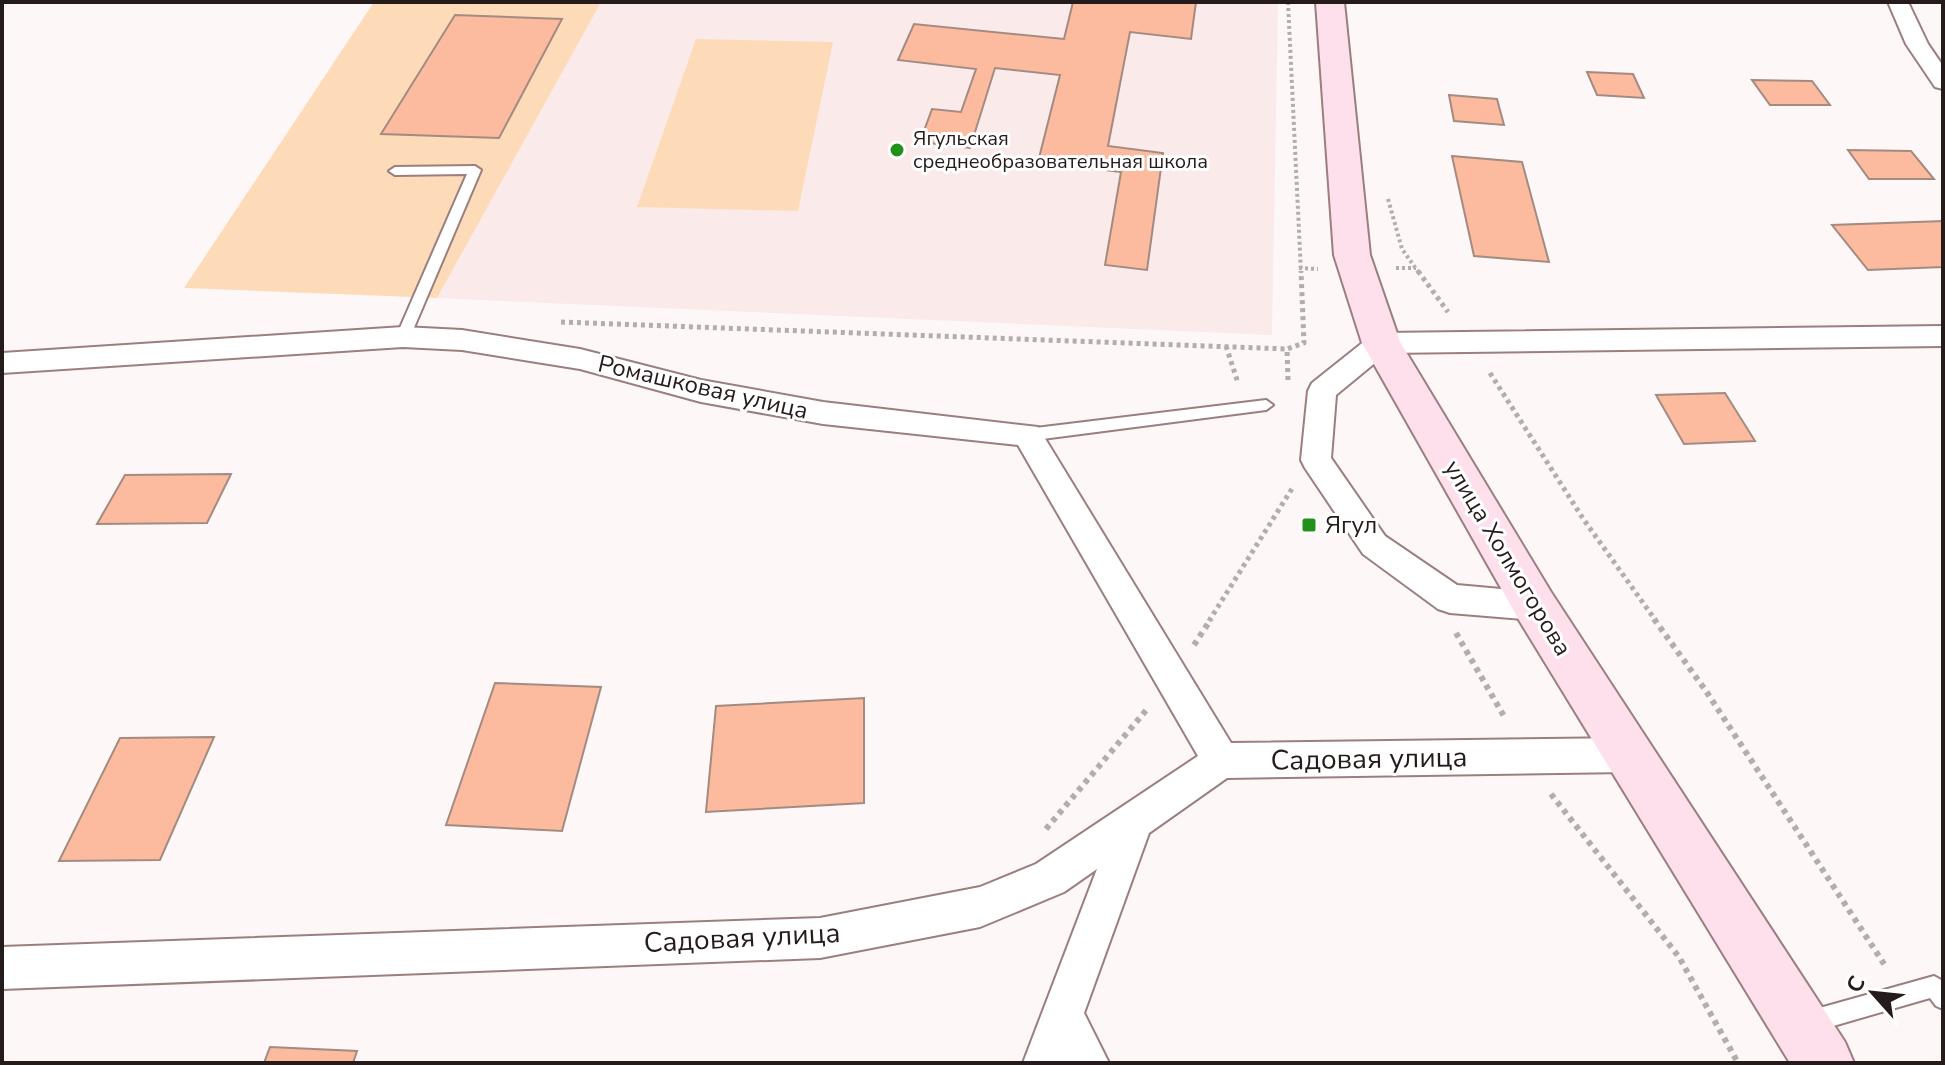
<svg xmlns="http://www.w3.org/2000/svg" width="1945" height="1065" font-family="'Nunito Sans',sans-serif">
<rect width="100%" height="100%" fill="#fef7f7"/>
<!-- built -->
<path fill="#faeae9" d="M600,2h678l-6,333 -835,-37z"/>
<!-- green -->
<path fill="#fedbb8" d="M374,2h227l-164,296 -253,-10z
M696,39l137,3 -35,169 -161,-4z"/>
<!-- building -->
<path fill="#fcba9f" stroke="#a48b81" stroke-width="2" d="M1073,2h123l-5,37 -61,-7 -22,114 55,7 -16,117 -42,-5 16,-93 -83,-10 22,-87 -65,-7 -25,80 -50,-6 12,-33 29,3 15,-43 -78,-9 16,-36 150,15z
M455,15l107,4 -63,119 -118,-4z
M1587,72l46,2 11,24 -47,-3z
M1752,80l60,1 18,24h-60z
M1449,95l48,4 7,26 -50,-4z
M1848,150l63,1 23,28h-65z
M1452,156l70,6 27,100 -75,-6z
M1943,221v46l-75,3 -36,-45z
M1725,393l30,48 -71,3 -28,-49z
M231,474l-24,49 -110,1 28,-49z
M495,683l106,4 -39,144 -116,-6z
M864,698v105l-158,9 10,-106z
M214,737l-54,123 -101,1 61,-123z
M270,1047l87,4 -4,12h-89z"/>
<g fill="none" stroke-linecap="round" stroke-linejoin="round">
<defs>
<path id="lane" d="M475,166l6,4 -71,167 -7,5 -5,-1 -2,-4 71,-163 -72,1 -6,-4 6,-4z
M1266,400l7,5 -7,5 -239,31 -7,-6 7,-6z
M1934,976l9,5v28l-7,-3 -6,-8 -121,35 -8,-3 -3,-8 3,-8 8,-3z"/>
<path id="street" d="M1888,2h20l20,42 15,22v23l-8,-2 -29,-43z
M1943,326v20l-556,7 -51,42 -5,63 54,78 72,49 78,7 12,4 5,10 -5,10 -12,4 -85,-7 -12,-4 -75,-55 -58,-86 -4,-8 7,-69 4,-8 59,-47 10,-3z
M403,327l59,3 118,19 121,31 122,22 215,25 193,316 398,-5 13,5 5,12 -5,12 -13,5 -402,6 -78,55 -65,180 25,50h-86l74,-194 -33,23 -84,35 -160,31 -818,31v-42l818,-29 160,-31 56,-23 162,-108 -180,-311 -195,-21 -122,-22 -121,-33 -118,-19 -59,-3 -401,26v-20z"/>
<path id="secondary" d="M1316,2h28l26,253 30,87 151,250 294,450 9,21h-64l-271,-443 -157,-277 -28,-88z"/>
</defs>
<!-- lane casing -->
<use href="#lane" stroke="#9b7f7f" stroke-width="4"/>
<!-- street casing -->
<use href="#street" stroke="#9b7f7f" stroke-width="4"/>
<!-- secondary casing -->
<use href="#secondary" stroke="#9b7f7f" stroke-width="4"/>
<!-- path-far2 -->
<path stroke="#b5adad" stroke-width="4" stroke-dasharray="3 3" stroke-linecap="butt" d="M1288,2l13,271
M1388,199l14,50 17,24
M1299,268l19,1
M1396,268h20"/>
<!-- path-far1 -->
<path stroke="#b5adad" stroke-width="5" stroke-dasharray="4 4" stroke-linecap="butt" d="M1418,271l30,41
M561,322l726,27
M1226,346l12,37
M1490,373l94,147 72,101
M1288,380l-1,-31 17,-6 -3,-72
M1209,621l84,-134"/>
<!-- path -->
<path stroke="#b5adad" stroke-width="6" stroke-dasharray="5 5" stroke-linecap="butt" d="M1654,619l52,72 180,276
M1456,633l49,85
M1194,645l17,-26
M1551,794l128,163 59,106
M1046,829l102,-121"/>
<!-- lane -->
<use href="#lane" fill="#fff" fill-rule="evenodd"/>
<!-- street -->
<use href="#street" fill="#fff" fill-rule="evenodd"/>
<!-- secondary -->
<use href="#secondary" fill="#fde0ec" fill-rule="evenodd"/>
</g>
<!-- markers -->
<g fill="#21911a" stroke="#fff" stroke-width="3">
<circle cx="897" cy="150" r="8"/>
<rect x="1301" y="517" width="16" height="16" rx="4"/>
</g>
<g text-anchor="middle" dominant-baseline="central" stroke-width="6" stroke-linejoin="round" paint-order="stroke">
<!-- far-poi labels -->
<g font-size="20" fill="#251b1b" stroke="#fff" text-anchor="start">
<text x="913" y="138">Ягульская<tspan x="913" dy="23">среднеобразовательная школа</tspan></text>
</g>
<!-- street labels -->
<g font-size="24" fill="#251b1b" stroke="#fff">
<text transform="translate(703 387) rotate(13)">Ромашковая улица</text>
<text transform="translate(1508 558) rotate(59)">улица Холмогорова</text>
</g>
<!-- poi labels -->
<g font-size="24" fill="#251b1b" stroke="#fff" text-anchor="start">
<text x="1325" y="525">Ягул</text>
</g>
<!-- near-street labels -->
<g font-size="28" fill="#251b1b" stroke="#fff">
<text transform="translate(1369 759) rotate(-1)">Садовая улица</text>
<text transform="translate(742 938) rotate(-3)">Садовая улица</text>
</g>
</g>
<!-- border -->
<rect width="1945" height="1065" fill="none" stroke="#251b1b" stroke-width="8"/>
<!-- north arrow -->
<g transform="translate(1873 993) rotate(297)" stroke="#ffffff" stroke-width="6" paint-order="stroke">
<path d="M0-6L14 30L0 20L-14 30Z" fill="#251b1b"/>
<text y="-12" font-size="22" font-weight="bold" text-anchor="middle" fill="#251b1b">С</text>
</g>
</svg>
